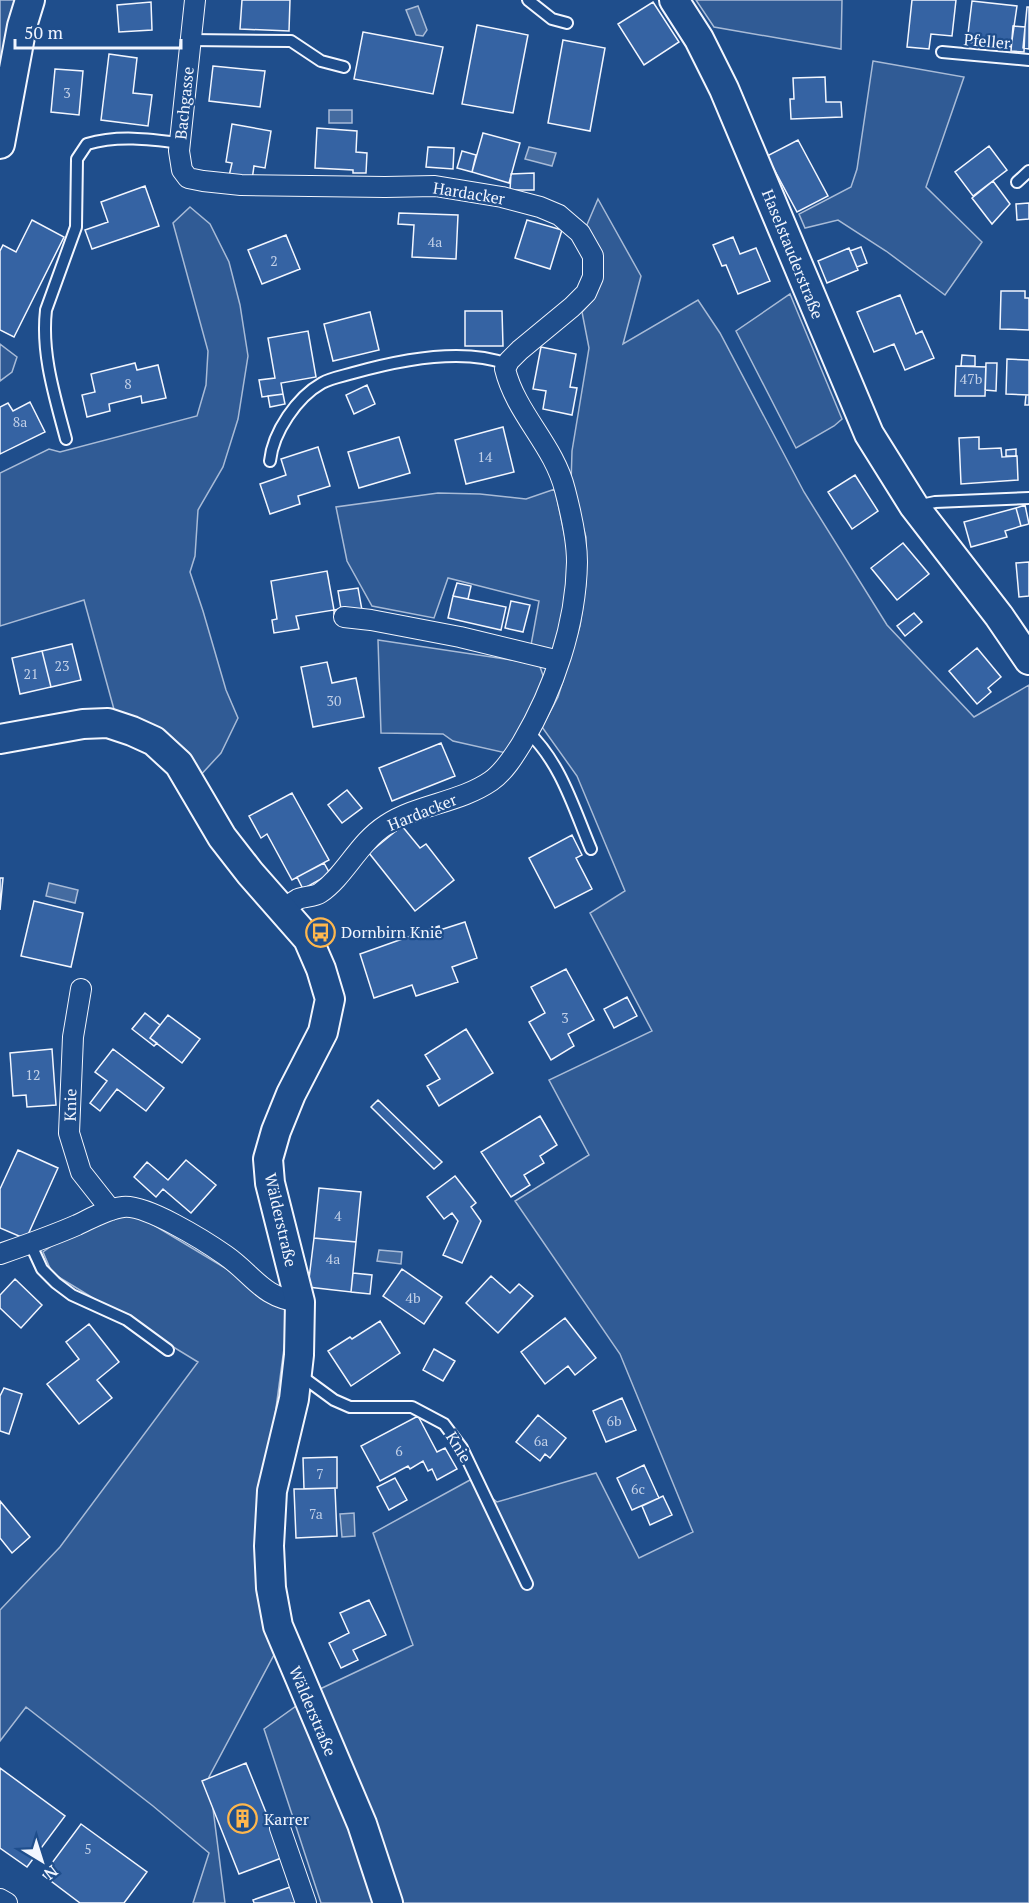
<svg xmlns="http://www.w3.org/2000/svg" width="1029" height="1903" font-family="'PT Serif',serif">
<rect width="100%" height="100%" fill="#1f4e8c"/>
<!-- built -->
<path fill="#305b95" stroke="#a8bbd7" stroke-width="1.5" d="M0,0h28l-28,130z
M696,0h146l-1,49 -127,-22z
M873,61l91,16 -38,110 56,55 -37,53 -59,-44 -48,-31 -33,8 -6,-14 52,-27 6,-18z
M598,199l43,77 -18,68 75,-44 22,33 84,159 83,133 87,92 55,-32v1218h-708l-57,-174 56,-40 93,-44 -40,-112 97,-53 27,22 99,-29 43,85 54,-26 -73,-178 -105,-153 74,-46 -40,-75 103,-49 -62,-118 35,-22 -48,-115 -35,-49 16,-30 12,-39 10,-32 6,-43v-46l-15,-53 1,-33 17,-103 -7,-36 10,-11 -6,-74z
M190,207l20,17 19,38 11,43 8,51 -10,63 -15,48 -25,43 -3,46 -5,16 13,39 23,79 12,28 -17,35 -24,26 -82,-66 -31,-113 -84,26v-153l49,-24 11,3 137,-36 9,-31 2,-34 -35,-128z
M790,294l52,125 -8,7 -38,22 -60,-117z
M0,344l17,13 -5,15 -12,9z
M555,489l14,68 -2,37 -13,58 -23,-7 8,-44 -91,-23 -14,40 -62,-12 -25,-45 -11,-54 102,-14 42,1 46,5z
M378,640l161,24 6,17 -39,72 -53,-12 -10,-7 -62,-1z
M137,1215l108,65 44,31 -15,112 2,228 -67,126 16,126h-32l16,-50 -56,-47 -127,-99 -26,34v-131l60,-63 138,-185 -146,-89 -9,-21 17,-12 58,-23z"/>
<!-- water -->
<path fill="#446ba0" stroke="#a8bbd7" stroke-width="1.5" d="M418,6l9,24 -4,6 -7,-1 -10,-25z
M329,110h23v13h-23z
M529,147l27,6 -4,13 -27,-7z
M49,883l29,7 -3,13 -29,-7z
M379,1250l23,2 -1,12 -24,-3z
M354,1513l1,23 -13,1 -2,-23z"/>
<!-- building -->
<path fill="#3563a3" stroke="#f2f6ff" stroke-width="1.5" d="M242,0h48l-1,31 -49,-2z
M912,0h44l-4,36 -21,-2 -2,15 -22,-2z
M972,1l45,5 -6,41 -44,-5z
M151,2l1,28 -33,2 -2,-27z
M653,2l26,40 -35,23 -26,-41z
M1027,7h2v42l-6,-1z
M477,25l51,10 -15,78 -51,-9z
M1013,26l12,1 -1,25 -13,-1z
M363,32l80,15 -10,47 -79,-15z
M563,40l42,8 -15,83 -42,-8z
M109,54l28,4 -4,35 19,2 -4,31 -47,-6z
M213,66l52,5 -5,36 -51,-6z
M55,69l28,2 -4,44 -28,-3z
M825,77l1,25h15l1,15 -51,2 -1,-20h4l-1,-21z
M232,124l39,7 -6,37 -11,-2 -2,14 -23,-4 3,-13 -6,-1z
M317,128l40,3 -1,21 11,1 -1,20h-13v-3l-38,-2z
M483,133l37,10 -11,40 -37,-11z
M798,140l30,56 -31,16 -30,-56z
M989,146l18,24 -34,26 -18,-24z
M428,147l26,1 -1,21 -27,-2z
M462,151l14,4 -4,17 -15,-4z
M534,173v17h-24l1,-16z
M993,181l17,23 -18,20 -20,-26z
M145,186l14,40 -67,23 -7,-19 23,-8 -7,-20z
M1029,203v16l-12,1 -1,-16z
M399,213l59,2 -2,44 -44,-2 2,-32 -16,-1z
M32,220l32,17 -50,100 -14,-7v-79l3,-6 13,7z
M527,220l35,10 -12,39 -35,-11z
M286,235l14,34 -38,15 -14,-34z
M733,237l7,17 16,-6 14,33 -32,13 -12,-29 -4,1 -9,-21z
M861,247l6,16 -10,4 -7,-16z
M849,248l9,22 -31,13 -9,-22z
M1001,291h24v7h4v32l-29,-1z
M900,295l16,39 6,-3 12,27 -29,12 -11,-26 -20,8 -17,-40z
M465,311h37l1,35h-38z
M370,312l9,38 -46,11 -9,-37z
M308,331l8,46 -35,6 2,11 -21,3 -3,-17 16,-2 -7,-40z
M541,347l35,7 -6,33 7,1 -5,27 -29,-6 3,-18 -13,-2z
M962,355l13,1v10h-14z
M1007,359l22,1v35l-23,-1z
M135,363l2,7 21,-5 8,33 -24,5 -1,-7 -32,8 1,7 -23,6 -5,-22 13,-3 -4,-18z
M986,363h11l-1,28 -11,-1z
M956,366l30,1 -1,29h-30z
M367,385l8,19 -21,10 -8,-19z
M283,394l2,10 -15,3 -2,-11z
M1026,395h3v10h-4z
M30,402l15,30 -45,22v-47l8,-4 5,8z
M503,427l11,45 -48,12 -11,-44z
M399,437l11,36 -51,15 -11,-36z
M979,437v12l22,-1 1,9 15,-1 1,24 -57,4 -2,-46z
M318,447l12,39 -32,10 2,8 -30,10 -10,-30 26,-9 -5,-16z
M1016,449v7h-10v-6z
M855,475l23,36 -26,18 -24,-37z
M1025,505l4,19 -8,2 -5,-18z
M1016,508l5,18 -16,5 2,6 -36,10 -7,-25z
M903,543l26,31 -32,26 -26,-32z
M1029,562v34l-10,1 -3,-34z
M327,571l7,39 -38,6 3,13 -25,4 -2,-13 5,-1 -6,-38z
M457,583l14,3 -3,13 -15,-3z
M358,588l4,22 -28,4v-4l7,-1 -3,-18z
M453,596l53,11 -5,23 -53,-12z
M511,601l19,4 -7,27 -18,-4z
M914,613l8,9 -17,14 -8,-10z
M72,644l9,36 -30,7 -9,-36z
M977,648l24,29 -13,11 3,4 -14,12 -28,-33z
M42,651l9,36 -31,7 -8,-36z
M327,662l5,21 24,-5 8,39 -51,10 -12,-60z
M441,743l14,33 -63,25 -13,-33z
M347,790l15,18 -20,15 -14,-18z
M292,793l37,67 -37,20 -25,-46 -6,4 -12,-22z
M402,826l18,22 6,-4 28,36 -39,31 -46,-58z
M572,835l10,20 -6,3 16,31 -37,19 -26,-50z
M324,863l6,11 -27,15 -6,-12z
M0,878h3l-3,32z
M34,901l49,12 -12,54 -50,-11z
M465,922l12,36 -25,9 6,15 -42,14 -4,-11 -38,13 -14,-44 79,-28 1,4z
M566,969l28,51 -26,14 6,12 -23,14 -22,-38 16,-9 -14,-26z
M627,997l10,19 -23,12 -10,-19z
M145,1013l15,12 -10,13 7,5 -3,3 -22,-17z
M168,1015l32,24 -18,24 -32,-25z
M466,1029l27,44 -54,33 -12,-20 13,-7 -15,-24z
M52,1049l4,56 -29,2 -1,-12 -13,1 -3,-43z
M113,1049l51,39 -18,23 -29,-22 -17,22 -10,-8 17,-22 -12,-9z
M378,1100l64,62 -8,7 -63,-62z
M540,1116l17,29 -17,11 4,7 -20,12 6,10 -19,12 -30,-45z
M18,1150l40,18 -32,71 -26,-11v-39z
M186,1160l30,25 -25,28 -28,-24 -7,8 -22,-20 13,-15 21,18z
M455,1176l21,27 -5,4 10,14 -19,42 -19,-8 15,-34 -6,-8 -8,6 -17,-22z
M319,1188l42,4 -5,50 -42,-4z
M314,1238l42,4 -5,50 -43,-5z
M402,1269l40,28 -18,27 -41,-28z
M353,1273l19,2 -2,19 -19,-2z
M491,1276l19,17 9,-9 14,12 -35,37 -32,-30z
M15,1279l27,26 -21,23 -21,-20v-13z
M565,1318l31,40 -21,17 -7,-9 -23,18 -24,-32z
M380,1321l20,32 -49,33 -23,-35 22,-14 2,2z
M89,1324l30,38 -22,18 15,18 -33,26 -32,-40 32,-25 -13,-17z
M434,1349l21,12 -12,20 -20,-11z
M4,1388l18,6 -13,40 -9,-3v-35z
M622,1398l14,32 -30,12 -13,-31z
M538,1415l28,23 -16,20 -5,-4 -5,7 -24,-19z
M418,1416l19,36 8,-4 12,21 -20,11 -5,-11 -4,2 -5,-10 -13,8 -2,-3 -28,15 -19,-35z
M337,1457v31l-33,1 -1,-31z
M644,1465l15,33 -27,12 -15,-32z
M395,1478l12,22 -18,10 -12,-23z
M335,1488l2,48 -41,2 -2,-49z
M663,1496l9,19 -22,10 -8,-19z
M0,1501l30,36 -18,16 -12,-15z
M369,1600l17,35 -33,15 5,10 -17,8 -12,-25 20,-10 -9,-20z
M246,1763l38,94 -45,17 -37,-93z
M0,1768l65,48 -38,51 -27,-19z
M81,1824l66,48 -23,31h-44l-37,-28z
M290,1887l6,16h-42l-1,-3z"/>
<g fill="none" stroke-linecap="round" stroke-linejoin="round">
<defs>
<path id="lane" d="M528,0l24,19 15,4
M191,40l100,1 30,20 23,6
M942,52l87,8
M1017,182l12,-11
M66,439c-11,-42 -25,-85 -20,-129l30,-83 1,-68 10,-15c30,-9 62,-5 93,-1
M270,461c3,-29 27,-64 52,-78 9,-5 21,-7 31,-10 46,-13 109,-26 154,-9
M916,506l19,-4 94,-4
M528,732c33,31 46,77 63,117
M30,1243l12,26 14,14 16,12 55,25 41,30
M300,1375l34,25 16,7h62l32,17 18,24 65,136"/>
<path id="street" d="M195,0l-16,151 3,19 6,8 15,3 38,4 144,2 50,-1 67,11 38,10 19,8 21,18 13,23v21l-7,16 -14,14 -52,43 -11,11 -4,8c11,45 49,76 60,121 6,23 12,49 12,72 -1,63 -23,127 -55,181 -8,13 -18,29 -31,38 -32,22 -73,23 -105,44 -28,18 -41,51 -66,68 -6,4 -15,3 -22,6 -5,3 -10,7 -15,10
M344,617l27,3 89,17 99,24
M81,989l-8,48 -4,96 12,39 30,38
M0,1254c26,-9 52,-18 77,-29 15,-7 30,-16 46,-18 23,-3 82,34 102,48 29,20 37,43 75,47
M280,1828l26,75
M0,1899l7,4"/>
<path id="secondary" d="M674,0l25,39 25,50 145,345 45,72 85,110 30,44
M0,144l22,-118 8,-26
M0,739l83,-15 25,-1 24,8 22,10 25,23 43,73 28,36 58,66 13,30 9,30 -7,33 -32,62 -15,37 -8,28 2,24 30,119 -1,53 -5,44 -22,92 -3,55 2,42 7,38 84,198 26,79"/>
</defs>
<!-- lane casing -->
<use href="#lane" stroke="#f2f6ff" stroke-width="14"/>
<!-- street casing -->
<use href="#street" stroke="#f2f6ff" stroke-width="22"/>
<!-- secondary casing -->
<use href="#secondary" stroke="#f2f6ff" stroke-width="32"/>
<!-- lane -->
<use href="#lane" stroke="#1f4e8c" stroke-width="10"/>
<!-- street -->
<use href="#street" stroke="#1f4e8c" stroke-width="20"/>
<!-- secondary -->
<use href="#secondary" stroke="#1f4e8c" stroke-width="28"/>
</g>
<!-- icons -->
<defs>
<symbol id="bus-ring" viewBox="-11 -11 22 22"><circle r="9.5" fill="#1f4e8c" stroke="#ffb74d" stroke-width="1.5"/><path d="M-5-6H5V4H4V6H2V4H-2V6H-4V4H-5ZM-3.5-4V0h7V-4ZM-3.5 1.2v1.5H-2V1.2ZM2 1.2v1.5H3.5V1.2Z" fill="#ffb74d"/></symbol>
<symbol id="building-ring" viewBox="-11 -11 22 22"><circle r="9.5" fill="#1f4e8c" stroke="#ffb74d" stroke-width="1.5"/><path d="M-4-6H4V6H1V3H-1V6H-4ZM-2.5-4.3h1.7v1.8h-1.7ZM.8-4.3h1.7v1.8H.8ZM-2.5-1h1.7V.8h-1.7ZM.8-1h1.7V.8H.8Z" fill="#ffb74d"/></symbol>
</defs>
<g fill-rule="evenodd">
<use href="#bus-ring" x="304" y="916" width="33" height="33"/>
<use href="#building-ring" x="226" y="1802" width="33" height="33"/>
</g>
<g text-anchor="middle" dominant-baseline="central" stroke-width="4.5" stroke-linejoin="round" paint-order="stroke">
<!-- number labels -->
<g font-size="14" fill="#c3d1e8">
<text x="67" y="92">3</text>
<text x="435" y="241">4a</text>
<text x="274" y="260">2</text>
<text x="971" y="378">47b</text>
<text x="128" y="383">8</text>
<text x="20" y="421">8a</text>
<text x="485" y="456">14</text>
<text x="62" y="665">23</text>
<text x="31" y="673">21</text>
<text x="334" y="700">30</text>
<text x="565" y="1017">3</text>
<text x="33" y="1074">12</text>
<text x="338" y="1215">4</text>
<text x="333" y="1258">4a</text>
<text x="413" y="1297">4b</text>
<text x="614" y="1420">6b</text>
<text x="541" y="1440">6a</text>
<text x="399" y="1450">6</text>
<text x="320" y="1473">7</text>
<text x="638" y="1488">6c</text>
<text x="316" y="1513">7a</text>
<text x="88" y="1848">5</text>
</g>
<!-- street labels -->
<g font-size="16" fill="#f2f6ff" stroke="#1f4e8c">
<text transform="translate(987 41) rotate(5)">Pfeller</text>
<text transform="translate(184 103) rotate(-84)">Bachgasse</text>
<text transform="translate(469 193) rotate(9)">Hardacker</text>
<text transform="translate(793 254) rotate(68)">Haselstauderstraße</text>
<text transform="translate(422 812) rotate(-22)">Hardacker</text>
<text transform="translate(70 1105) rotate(-89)">Knie</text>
<text transform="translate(281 1220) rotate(77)">Wälderstraße</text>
<text transform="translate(459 1447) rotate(58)">Knie</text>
<text transform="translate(313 1711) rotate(67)">Wälderstraße</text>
</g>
<!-- poi labels -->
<g font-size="16" fill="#f2f6ff" stroke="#1f4e8c" text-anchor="start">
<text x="341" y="932">Dornbirn Knie</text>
<text x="264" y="1819">Karrer</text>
</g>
</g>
<!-- north arrow -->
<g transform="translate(42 1861) rotate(142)" stroke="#1f4e8c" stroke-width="4.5" paint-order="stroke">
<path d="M0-4.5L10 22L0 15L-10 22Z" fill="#f2f6ff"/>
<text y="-9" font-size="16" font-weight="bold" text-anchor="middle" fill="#f2f6ff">N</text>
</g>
<!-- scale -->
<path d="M15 39v9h166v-9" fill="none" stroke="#f2f6ff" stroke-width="3"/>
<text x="24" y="39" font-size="18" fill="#f2f6ff" stroke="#1f4e8c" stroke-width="4.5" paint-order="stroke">50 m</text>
</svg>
